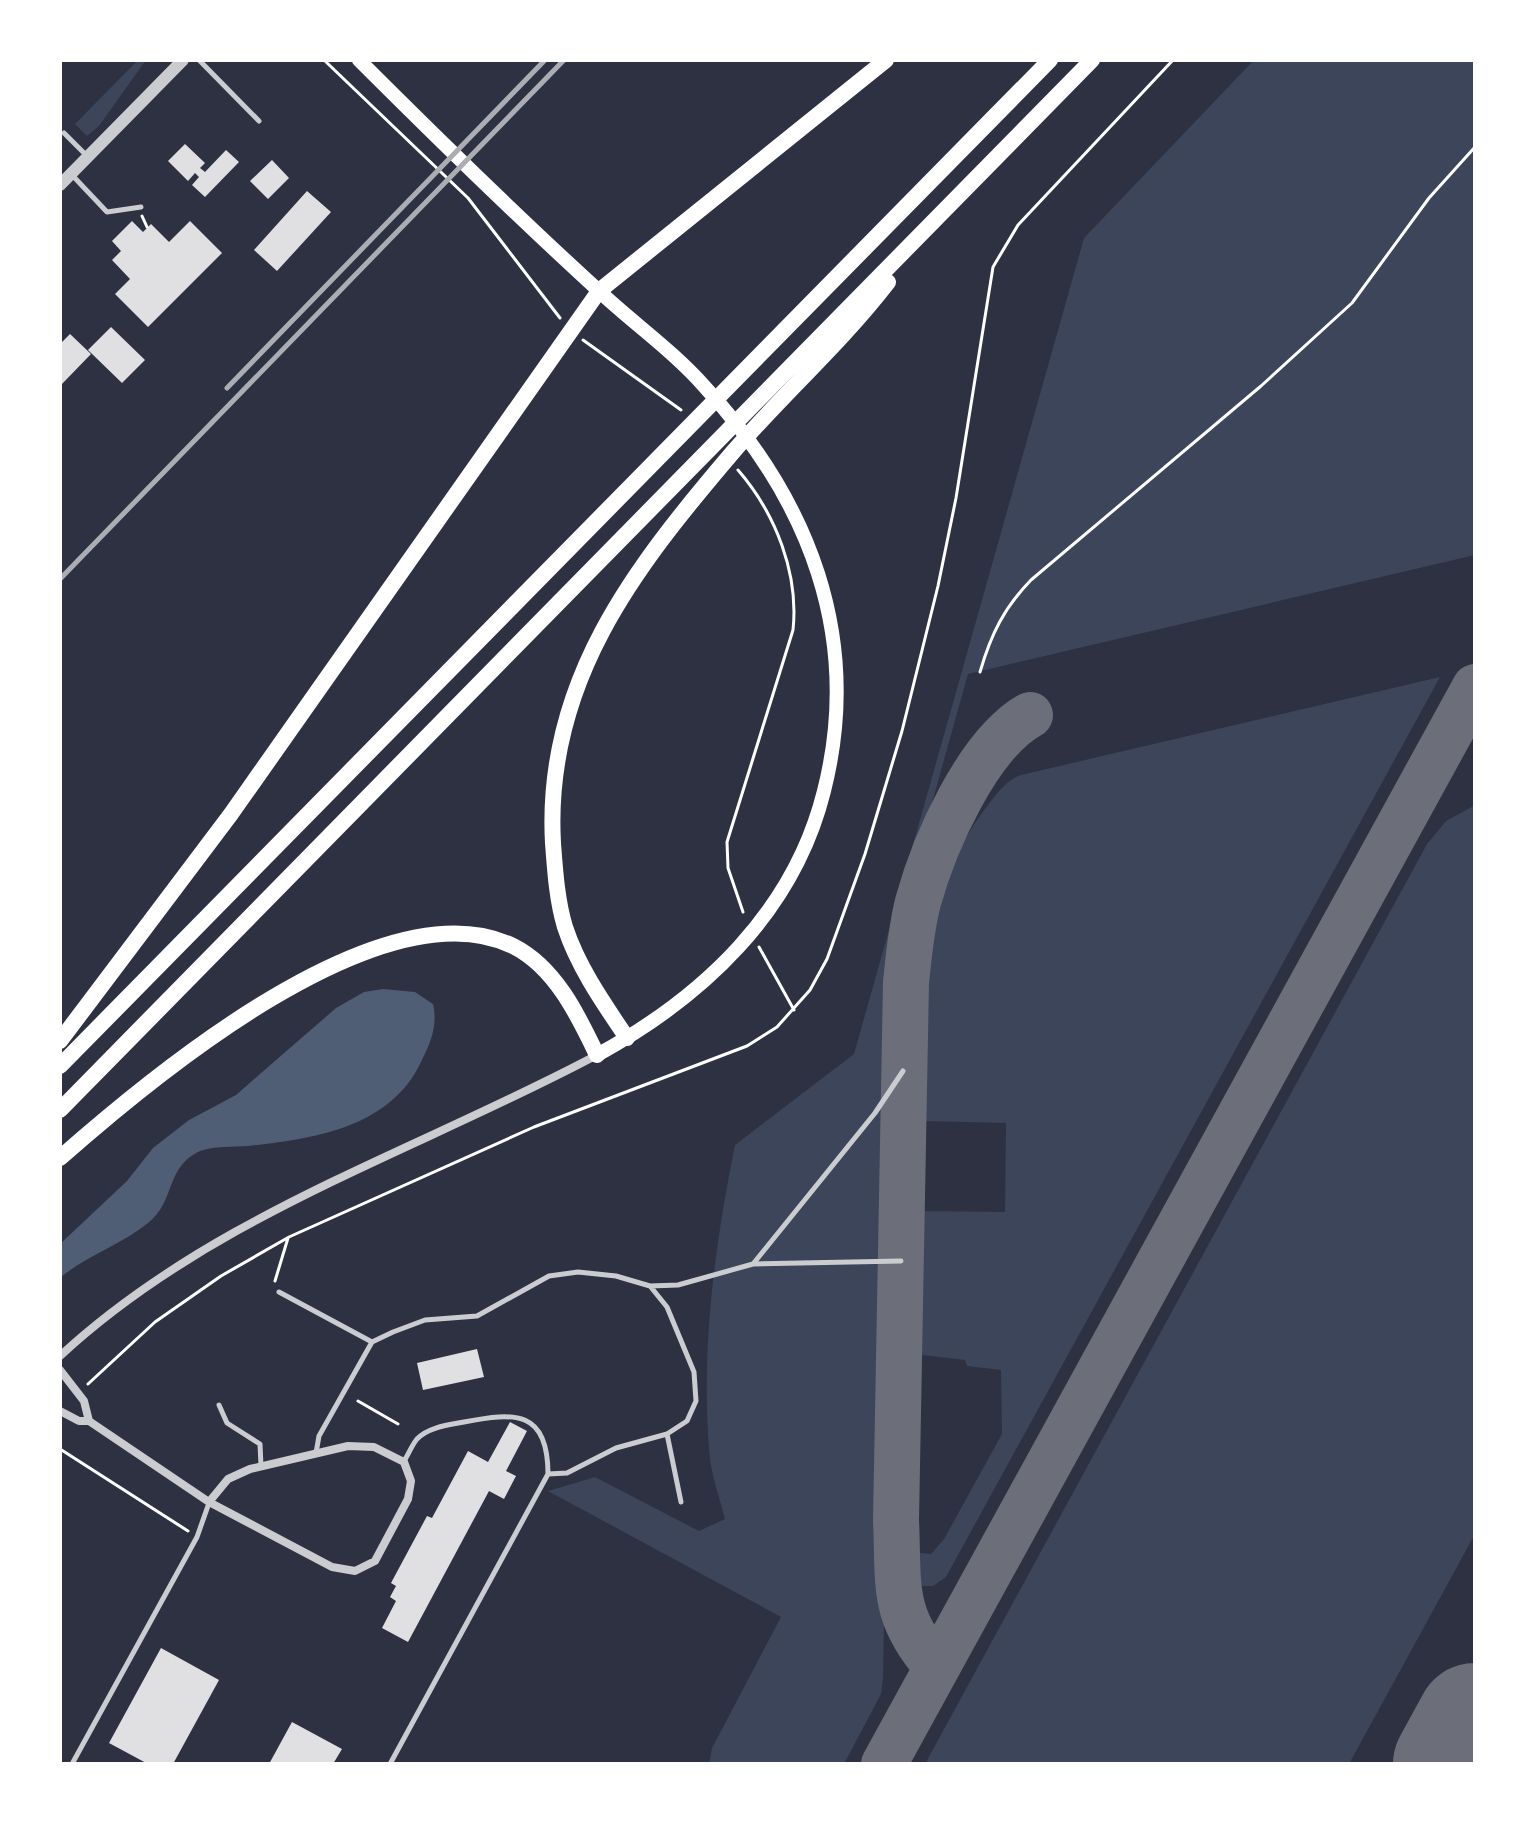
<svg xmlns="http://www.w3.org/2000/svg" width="1535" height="1824" font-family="'DM Sans',sans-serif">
<rect width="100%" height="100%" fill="#2d3142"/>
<!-- green -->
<path fill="#3c4559" d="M138,60h8l-47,66 -12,10 -12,-12z
M1254,60h221v495l-507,119 -74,265 -7,45 -7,396 -5,76 2,59 8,51 -2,112 -2,16 -37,70h-135l3,-16 69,-131 -233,-126 47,-14 104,54 26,-12c-6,-23 -15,-47 -16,-71 -8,-101 6,-205 26,-303l119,-91 230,-816z
M1440,677l-494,900 -13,9h-10l-11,-11v-23l19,2 13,-15 58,-105 -1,-64 -34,-4 -2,-6 -43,-5 -1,-144 84,1 1,-89 -83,-2c1,-106 -7,-219 59,-308 10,-13 23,-33 39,-38z
M1475,805v729l-126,230h-424l502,-920 19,-23z"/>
<!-- water -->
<path fill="#4f5d75" d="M383,989l32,3 18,12c5,21 -2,38 -12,58 -31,66 -108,77 -173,84 -14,1 -35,0 -48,5 -35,16 -24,50 -52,72 -27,22 -61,32 -88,55v-34l67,-63 26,-33 36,-28 47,-25 100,-87 28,-16z"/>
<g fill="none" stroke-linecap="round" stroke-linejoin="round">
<!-- taxiway -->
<path stroke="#6c6f7a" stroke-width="46" d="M937,1667c-46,-52 -38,-81 -41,-147l10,-538c3,-27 5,-53 12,-80 16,-58 59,-157 112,-187
M884,1764l591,-1077"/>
<!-- runway -->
<path stroke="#6c6f7a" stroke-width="118" d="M1452,1764l23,-42"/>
</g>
<!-- building -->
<path fill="#e0e0e3" d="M185,144l20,19 -5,5 5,4 21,-22 13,12 -34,35 -13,-12 7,-8 -4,-4 -7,8 -20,-20z
M272,160l17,18 -21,21 -18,-18z
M307,191l24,21 -54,59 -23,-21z
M132,221l11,11 8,-8 18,18 21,-21 32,32 -74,74 -33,-33 15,-15 -18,-19 9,-9 -9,-10z
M111,327l34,33 -23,23 -34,-33z
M70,334l21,20 -29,30 -2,-40z
M477,1349l7,28 -61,13 -6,-27z
M510,1422l17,9 -21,40 10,5 -12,23 -15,-8 -81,151 -26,-14 14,-27 -6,-4 6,-11 -5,-3 36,-67 5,2 36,-67 20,11z
M161,1648l58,32 -46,84h-25l-39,-21z
M292,1722l50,27 -9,15h-64z"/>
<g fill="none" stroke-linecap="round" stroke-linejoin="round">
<!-- path -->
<path stroke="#fff" stroke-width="3" d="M324,60l144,138 92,120
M142,216l5,11
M583,340l98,70
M738,470c38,44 61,104 55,160l-66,212 1,26 15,44
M980,672c11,-38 24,-64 51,-92l230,-194 91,-83 77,-105 46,-51
M759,947l35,63
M275,1281l13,-43
M88,1384l67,-62 66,-46 68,-39 245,-110 213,-81 30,-19 33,-37 17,-31 38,-105 37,-123 36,-145 18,-88 37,-231 25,-42 155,-165
M358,1401l40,23
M60,1449l128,82"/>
<!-- service -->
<path stroke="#caccd0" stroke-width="5" d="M199,60l60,61
M64,133l23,23
M72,175l35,37 34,-5
M754,1264l147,-3
M650,1286l28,-1 75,-21 122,-151 28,-42
M279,1292l93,50
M219,1405l8,18 33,21 1,22
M667,1434l14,68
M316,1453l3,-17 53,-94 21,-10 32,-12 52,-4 72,-40 29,-4 38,4 34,10 17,21 27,65 2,29 -9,20 -20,13 -51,14 -49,25 -19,1
M72,1764l125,-227 12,-34
M390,1764l158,-290c0,-64 -33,-62 -84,-52 -15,3 -36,5 -47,17 -5,6 -9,16 -13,22"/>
<!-- minor -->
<path stroke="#caccd0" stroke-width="8" d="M60,1356c152,-141 357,-205 537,-301
M60,1370l24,31 5,20
M60,1411l19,10h10l120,81 123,65 23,4 20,-10 33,-62 3,-18 -7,-19 -30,-15 -26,-1 -98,23 -22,10 -19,23"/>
<!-- tertiary -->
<path stroke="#caccd0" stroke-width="12" d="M60,185l123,-125"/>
<!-- secondary -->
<path stroke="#fff" stroke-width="14" d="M359,60c78,78 158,156 240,231 34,32 74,60 105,95 105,114 159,251 120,405 -30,121 -121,206 -227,264"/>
<!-- trunk -->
<path stroke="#fff" stroke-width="16" d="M627,1038c-23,-34 -49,-71 -62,-111 -8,-26 -10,-57 -12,-84 -9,-160 81,-275 180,-391 50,-58 108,-109 155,-170
M60,1041l171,-227 368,-523 287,-231
M60,1066l990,-1006
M60,1110l1032,-1050
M60,1158c93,-82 323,-275 453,-212 42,21 65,69 84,109"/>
<!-- rail -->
<path stroke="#abadb3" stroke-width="5" d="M227,388l318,-328
M60,579l504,-519"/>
</g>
<!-- border -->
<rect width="1535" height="1824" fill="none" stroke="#ffffff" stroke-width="124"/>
</svg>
